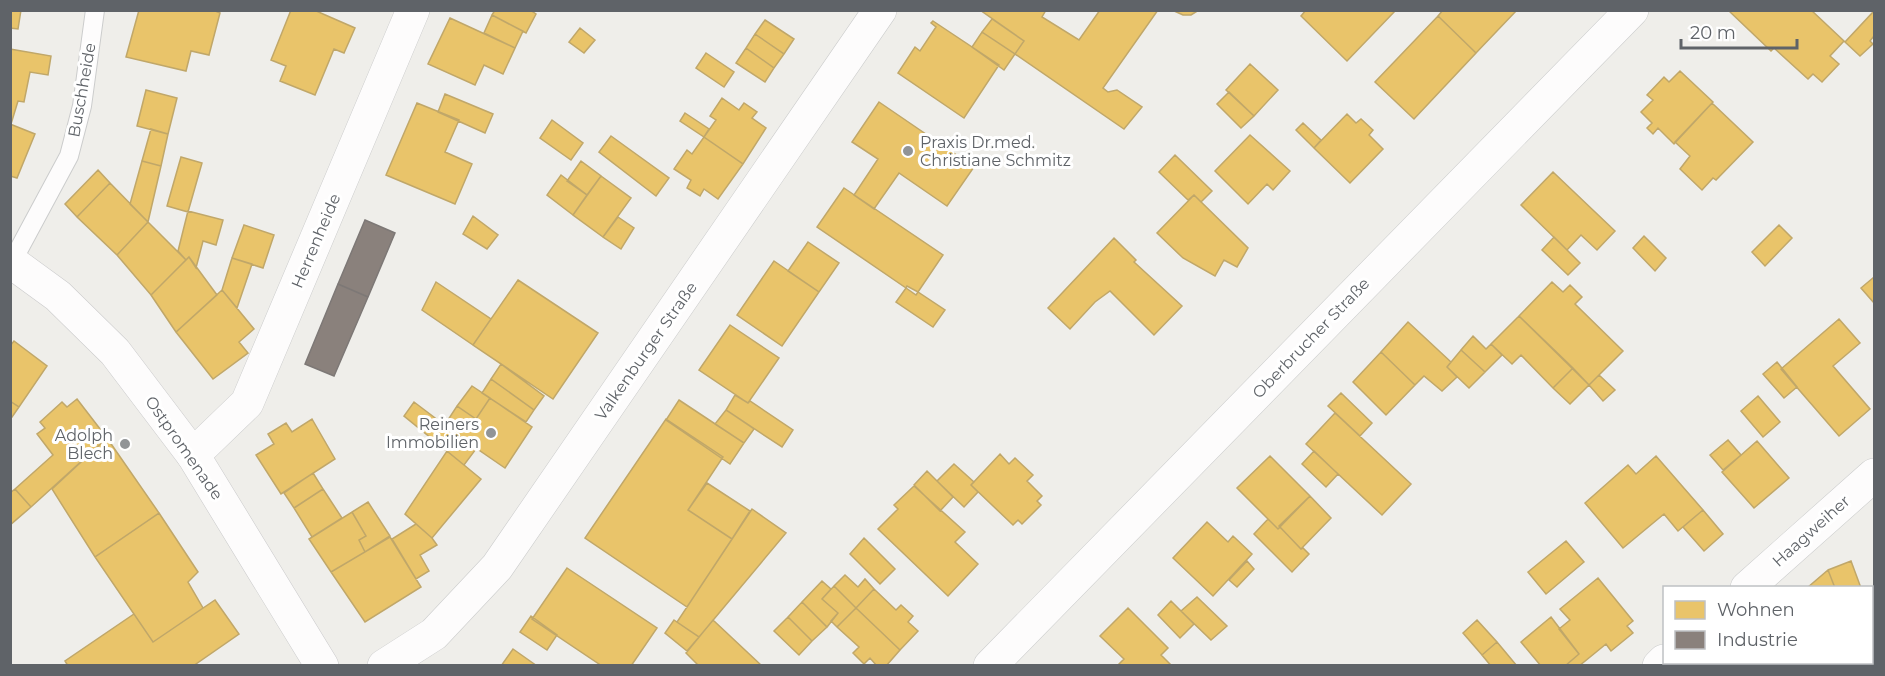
<svg xmlns="http://www.w3.org/2000/svg" width="1885" height="676" font-family="Montserrat,sans-serif">
<rect width="100%" height="100%" fill="#efeeea"/>
<!-- homes -->
<path fill="#e9c46a" stroke="#c0a769" stroke-width="1.5" d="M10,10h11l-3,19 -8,-1z
M139,10h74l7,3 -11,42 -18,-4 -5,20 -60,-14z
M291,10h23l41,18 -11,25 -10,-4 -19,46 -35,-14 6,-15 -15,-6z
M495,10h35l6,4 -10,19 -34,-18z
M980,10h66l-4,7 37,23 21,-30h58l-55,78 5,4 9,-2 25,17 -18,22 -109,-75 9,-13z
M1172,10h27l-8,5h-8z
M1306,10h90l-49,51 -46,-45z
M1443,10h74l-41,43 -38,-37z
M1728,10h83l33,31 -14,15 9,8 -17,18 -9,-8 -5,5 -34,-31 -3,3z
M1874,11v25l-4,5 3,3 -13,12 -15,-14z
M492,15l31,16 -8,17 -31,-15z
M1438,16l38,37 -62,66 -39,-37z
M450,18l65,30 -12,26 -19,-9 -9,20 -47,-21z
M992,19l32,22 -9,13 -33,-22z
M765,20l29,19 -10,15 -29,-20z
M933,21l66,44 -35,53 -66,-45 17,-26 5,4 16,-24 -5,-4z
M580,28l15,12 -11,13 -15,-11z
M982,32l33,22 -11,16 -32,-23z
M755,34l29,20 -10,14 -28,-20z
M746,48l28,20 -9,14 -29,-19z
M10,49l41,7 -3,19 -18,-3 -6,30 -6,-1 -7,23z
M706,53l28,19 -10,15 -28,-19z
M1250,64l28,26 -24,26 -28,-26z
M1680,71l33,31 -39,42 -16,-16 -5,6 -6,-6 5,-5 -11,-11 12,-12 -6,-5 17,-18 5,5z
M146,90l31,8 -9,36 -31,-8z
M1229,92l25,24 -13,12 -24,-24z
M445,94l48,20 -8,19 -47,-21z
M722,98l17,12 5,-7 13,9 -5,6 14,10 -23,36 -39,-27 12,-17 -6,-4z
M879,102l95,65 -27,39 -48,-33 -25,36 -20,-14 24,-36 -26,-17z
M417,103l42,17 -14,32 27,12 -17,40 -69,-29z
M1712,103l41,39 -37,38 -3,-2 -11,12 -22,-21 10,-13 -15,-14z
M685,113l24,16 -5,8 -24,-16z
M1347,114l9,9 5,-4 12,11 -4,5 14,14 -33,34 -36,-35z
M552,120l31,23 -12,17 -31,-22z
M1303,123l18,17 -7,8 -18,-18z
M10,124l25,10 -18,44 -7,-2z
M151,129l17,5 -7,32 -19,-5z
M1250,135l40,36 -17,19 -6,-6 -19,20 -33,-33z
M611,136l58,42 -13,18 -57,-44z
M704,137l39,27 -25,35 -14,-10 -4,7 -13,-8 4,-8 -17,-11 13,-19 5,4z
M1175,155l37,36 -11,11 -7,-7 -6,5 -29,-28z
M181,157l21,6 -14,49 -21,-6z
M142,161l19,5 -13,56 -18,-18z
M581,161l20,15 -14,19 -20,-14z
M98,170l12,13 -33,34 -12,-13z
M1553,172l62,59 -18,19 -16,-15 -14,15 -46,-45z
M561,175l26,20 -14,20 -26,-20z
M601,176l30,22 -28,39 -30,-22z
M110,183l38,39 -31,33 -40,-38z
M844,188l99,67 -25,37 -11,-6 -1,2 -89,-61z
M1194,195l54,53 -11,19 -13,-7 -9,16 -32,-18 -26,-25z
M188,211l35,9 -7,25 -13,-4 -7,27 -7,-11 -3,3 -8,-9z
M473,216l25,19 -11,14 -24,-15z
M618,217l16,11 -13,21 -18,-12z
M148,222l38,38 -35,35 -34,-40z
M244,225l30,10 -11,33 -31,-10z
M1779,225l13,13 -27,28 -13,-14z
M1644,236l22,22 -11,13 -22,-23z
M1554,237l26,26 -12,12 -26,-25z
M1114,238l22,22 -2,2 48,44 -28,29 -44,-44 -15,11 -25,27 -22,-21z
M808,242l31,21 -20,29 -31,-21z
M189,257l28,38 -41,37 -25,-37z
M232,258l20,6 -15,44 -15,-18z
M774,261l45,31 -37,54 -45,-31z
M1874,277v26l-13,-15z
M518,280l80,53 -45,66 -80,-54z
M436,282l55,37 -18,26 -51,-35z
M1552,282l11,10 7,-7 12,12 -7,7 48,47 -34,34 -70,-69z
M906,288l10,7 2,-3 27,18 -12,17 -37,-25z
M222,290l32,39 -15,13 9,11 -35,26 -37,-47z
M1519,316l54,52 -20,20 -32,-33 -9,9 -21,-20z
M1839,319l21,24 -27,23 37,43 -31,27 -58,-67z
M1408,322l43,40 -4,5 10,10 -15,14 -18,-15 -9,9 -34,-33z
M730,325l49,33 -31,45 -49,-33z
M1473,336l13,13 5,-5 11,11 -17,17 -24,-22z
M14,341l33,25 -28,41 -9,-6v-55z
M1461,350l24,22 -16,16 -22,-21z
M1381,352l34,33 -29,30 -33,-33z
M1777,362l20,25 -13,11 -21,-24z
M501,364l43,32 -10,14 -43,-31z
M1573,368l16,17 -19,19 -17,-16z
M1599,375l16,15 -12,11 -14,-16z
M491,379l43,31 -8,12 -44,-29z
M472,386l18,12 -14,21 -19,-13z
M1341,393l31,30 -12,13 -32,-30z
M735,395l13,8 2,-2 43,29 -11,17 -56,-37z
M1758,396l22,26 -17,15 -22,-26z
M490,398l42,29 -27,41 -61,-42 13,-20 19,13z
M77,399l30,39 -76,69 -16,-18 38,-34 -16,-21 8,-6 -5,-6 22,-20 5,5z
M679,400l65,43 -14,21 -64,-44z
M10,401l9,6 -7,10 -2,-1z
M414,402l62,47 -12,16 -60,-49z
M726,410l28,19 -10,14 -29,-19z
M1335,413l76,71 -29,31 -76,-71z
M312,419l23,40 -54,35 -25,-39 18,-11 -6,-10 18,-11 6,9z
M666,419l57,38 -35,53 44,29 -45,68 -102,-69z
M107,438l52,75 -64,44 -43,-68z
M1728,440l13,15 -18,15 -13,-15z
M1757,441l32,37 -35,30 -32,-36z
M447,451l34,28 -49,59 -27,-24z
M1314,451l24,23 -12,13 -24,-23z
M1000,454l9,10 6,-6 18,17 -6,6 15,15 -5,5 4,4 -19,19 -4,-4 -5,5 -42,-40z
M1270,456l40,40 -32,33 -41,-41z
M1656,456l47,54 -25,21 -14,-17 -41,34 -38,-45 43,-38 8,9z
M954,464l20,18 -3,3 7,7 -14,15 -27,-26z
M927,471l26,26 -13,14 -26,-26z
M313,473l10,16 -29,19 -10,-15z
M707,483l43,28 -18,28 -44,-29z
M914,486l51,46 -10,10 23,22 -30,32 -70,-67 20,-20 -4,-4z
M15,489l16,18 -21,18v-32z
M323,489l19,29 -30,19 -18,-29z
M1310,496l21,22 -30,31 -22,-23z
M368,502l22,34 -25,16 -6,-12 7,-4 -14,-24z
M752,509l34,24 -87,104 -22,-15z
M1703,510l20,24 -19,17 -21,-24z
M352,512l14,24 -7,4 6,12 -34,20 -22,-33z
M159,513l39,59 -10,10 15,26 -50,34 -58,-85z
M1268,519l10,10 2,-2 21,22 2,-1 6,6 -17,18 -38,-38z
M1207,522l21,20 5,-6 19,18 -39,42 -40,-38z
M416,524l16,14 5,7 -17,10 9,16 -13,8 -24,-40z
M390,537l31,50 -56,35 -34,-50z
M864,538l31,31 -15,15 -30,-30z
M1566,541l18,21 -38,32 -18,-22z
M1247,561l7,8 -17,18 -8,-7z
M1851,561l10,27h-26l-7,-18z
M567,568l90,60 -26,38h-29l-70,-47z
M1828,570l7,18h-28z
M845,575l13,12 7,-8 9,10 -18,19 -22,-22z
M1598,578l35,43 -6,5 6,7 -22,18 -5,-7 -27,22h-14l14,-12 -20,-25 11,-9 -10,-11z
M822,581l9,8 -9,10 16,14 -11,14 -25,-25z
M834,586l22,22 -19,19 -6,-6 7,-8 -16,-14z
M874,589l22,21 5,-5 12,11 -5,6 10,9 -18,19 -44,-42z
M1197,597l30,29 -16,14 -30,-29z
M215,600l24,34 -46,32h-125l-3,-5 69,-47 19,28z
M1171,601l23,23 -14,14 -22,-23z
M802,602l25,25 -15,14 -24,-24z
M856,608l44,42 -14,16h-9l-7,-8 -6,6 -11,-11 6,-6 -22,-20z
M1128,608l40,40 -7,7 11,11h-55l7,-7 -24,-23z
M531,616l26,19 -10,15 -27,-18z
M788,617l24,24 -13,14 -25,-24z
M1551,617l28,37 -14,12h-24l-20,-24z
M674,620l25,17 -12,14 -22,-18z
M713,620l49,46h-63l-13,-13z
M1477,620l20,22 -15,13 -19,-22z
M1497,642l20,24h-26l-9,-11z
M513,649l24,17h-36z
M1787,662h18l3,4h-24z"/>
<!-- industry -->
<path fill="#8a817c" stroke="#7d7876" stroke-width="1.5" d="M365,220l30,13 -27,64 -30,-13z
M338,284l30,13 -34,79 -29,-12z"/>
<g fill="none" stroke-linecap="round" stroke-linejoin="round">
<defs>
<path id="lane" d="M12,262l57,-106 13,-50 13,-96"/>
<path id="street" d="M193,455l54,-52 166,-393
M1747,588l127,-113
M384,666l50,-32 63,-67 383,-557
M990,666l642,-656
M1659,666l5,-5"/>
<path id="secondary" d="M10,261l48,35 57,56 78,103 129,211"/>
</defs>
<!-- lane casing -->
<use href="#lane" stroke="#cbcccc" stroke-width="20"/>
<!-- street casing -->
<use href="#street" stroke="#cbcccc" stroke-width="34"/>
<!-- secondary casing -->
<use href="#secondary" stroke="#cacacb" stroke-width="34"/>
<!-- lane -->
<use href="#lane" stroke="#fdfcfc" stroke-width="18"/>
<!-- street -->
<use href="#street" stroke="#fdfcfc" stroke-width="33"/>
<!-- secondary -->
<use href="#secondary" stroke="#fdfcfc" stroke-width="33"/>
</g>
<!-- markers -->
<g fill="#919496" stroke="#fff" stroke-width="2">
<circle cx="908" cy="151" r="6"/>
<circle cx="491" cy="433" r="6"/>
<circle cx="125" cy="444" r="6"/>
</g>
<g text-anchor="middle" dominant-baseline="central" stroke-width="6" stroke-linejoin="round" paint-order="stroke">
<!-- street labels -->
<g font-size="16" fill="#5f6368" stroke="#fff">
<text transform="translate(82 90) rotate(-80)">Buschheide</text>
<text transform="translate(316 241) rotate(-67)">Herrenheide</text>
<text transform="translate(1311 338) rotate(-46)">Oberbrucher Straße</text>
<text transform="translate(646 351) rotate(-55)">Valkenburger Straße</text>
<text transform="translate(184 448) rotate(55)">Ostpromenade</text>
<text transform="translate(1811 531) rotate(-42)">Haagweiher</text>
</g>
<!-- poi labels -->
<g font-size="16" fill="#5f6368" stroke="#fff" text-anchor="end">
<text x="920" y="142" text-anchor="start">Praxis Dr.med.<tspan x="920" dy="18">Christiane Schmitz</tspan></text>
<text x="479" y="424">Reiners<tspan x="479" dy="18">Immobilien</tspan></text>
<text x="113" y="435">Adolph<tspan x="113" dy="18">Blech</tspan></text>
</g>
</g>
<!-- border -->
<rect width="1885" height="676" fill="none" stroke="#5f6368" stroke-width="24"/>
<!-- legend -->
<rect x="1663" y="586" width="210" height="78" fill="#ffffff" stroke="#bfc1c3" stroke-width="1.5"/>
<rect x="1675" y="601" width="30" height="18" fill="#e9c46a" stroke="#bfc1c3" stroke-width="1.5"/>
<text x="1717" y="616" font-size="18" fill="#5f6368">Wohnen</text>
<rect x="1675" y="631" width="30" height="18" fill="#8a817c" stroke="#bfc1c3" stroke-width="1.5"/>
<text x="1717" y="646" font-size="18" fill="#5f6368">Industrie</text>
<!-- scale -->
<path d="M1681 39v9h116v-9" fill="none" stroke="#5f6368" stroke-width="3"/>
<text x="1690" y="39" font-size="18" fill="#5f6368" stroke="#ffffff" stroke-width="4.5" paint-order="stroke">20 m</text>
</svg>
